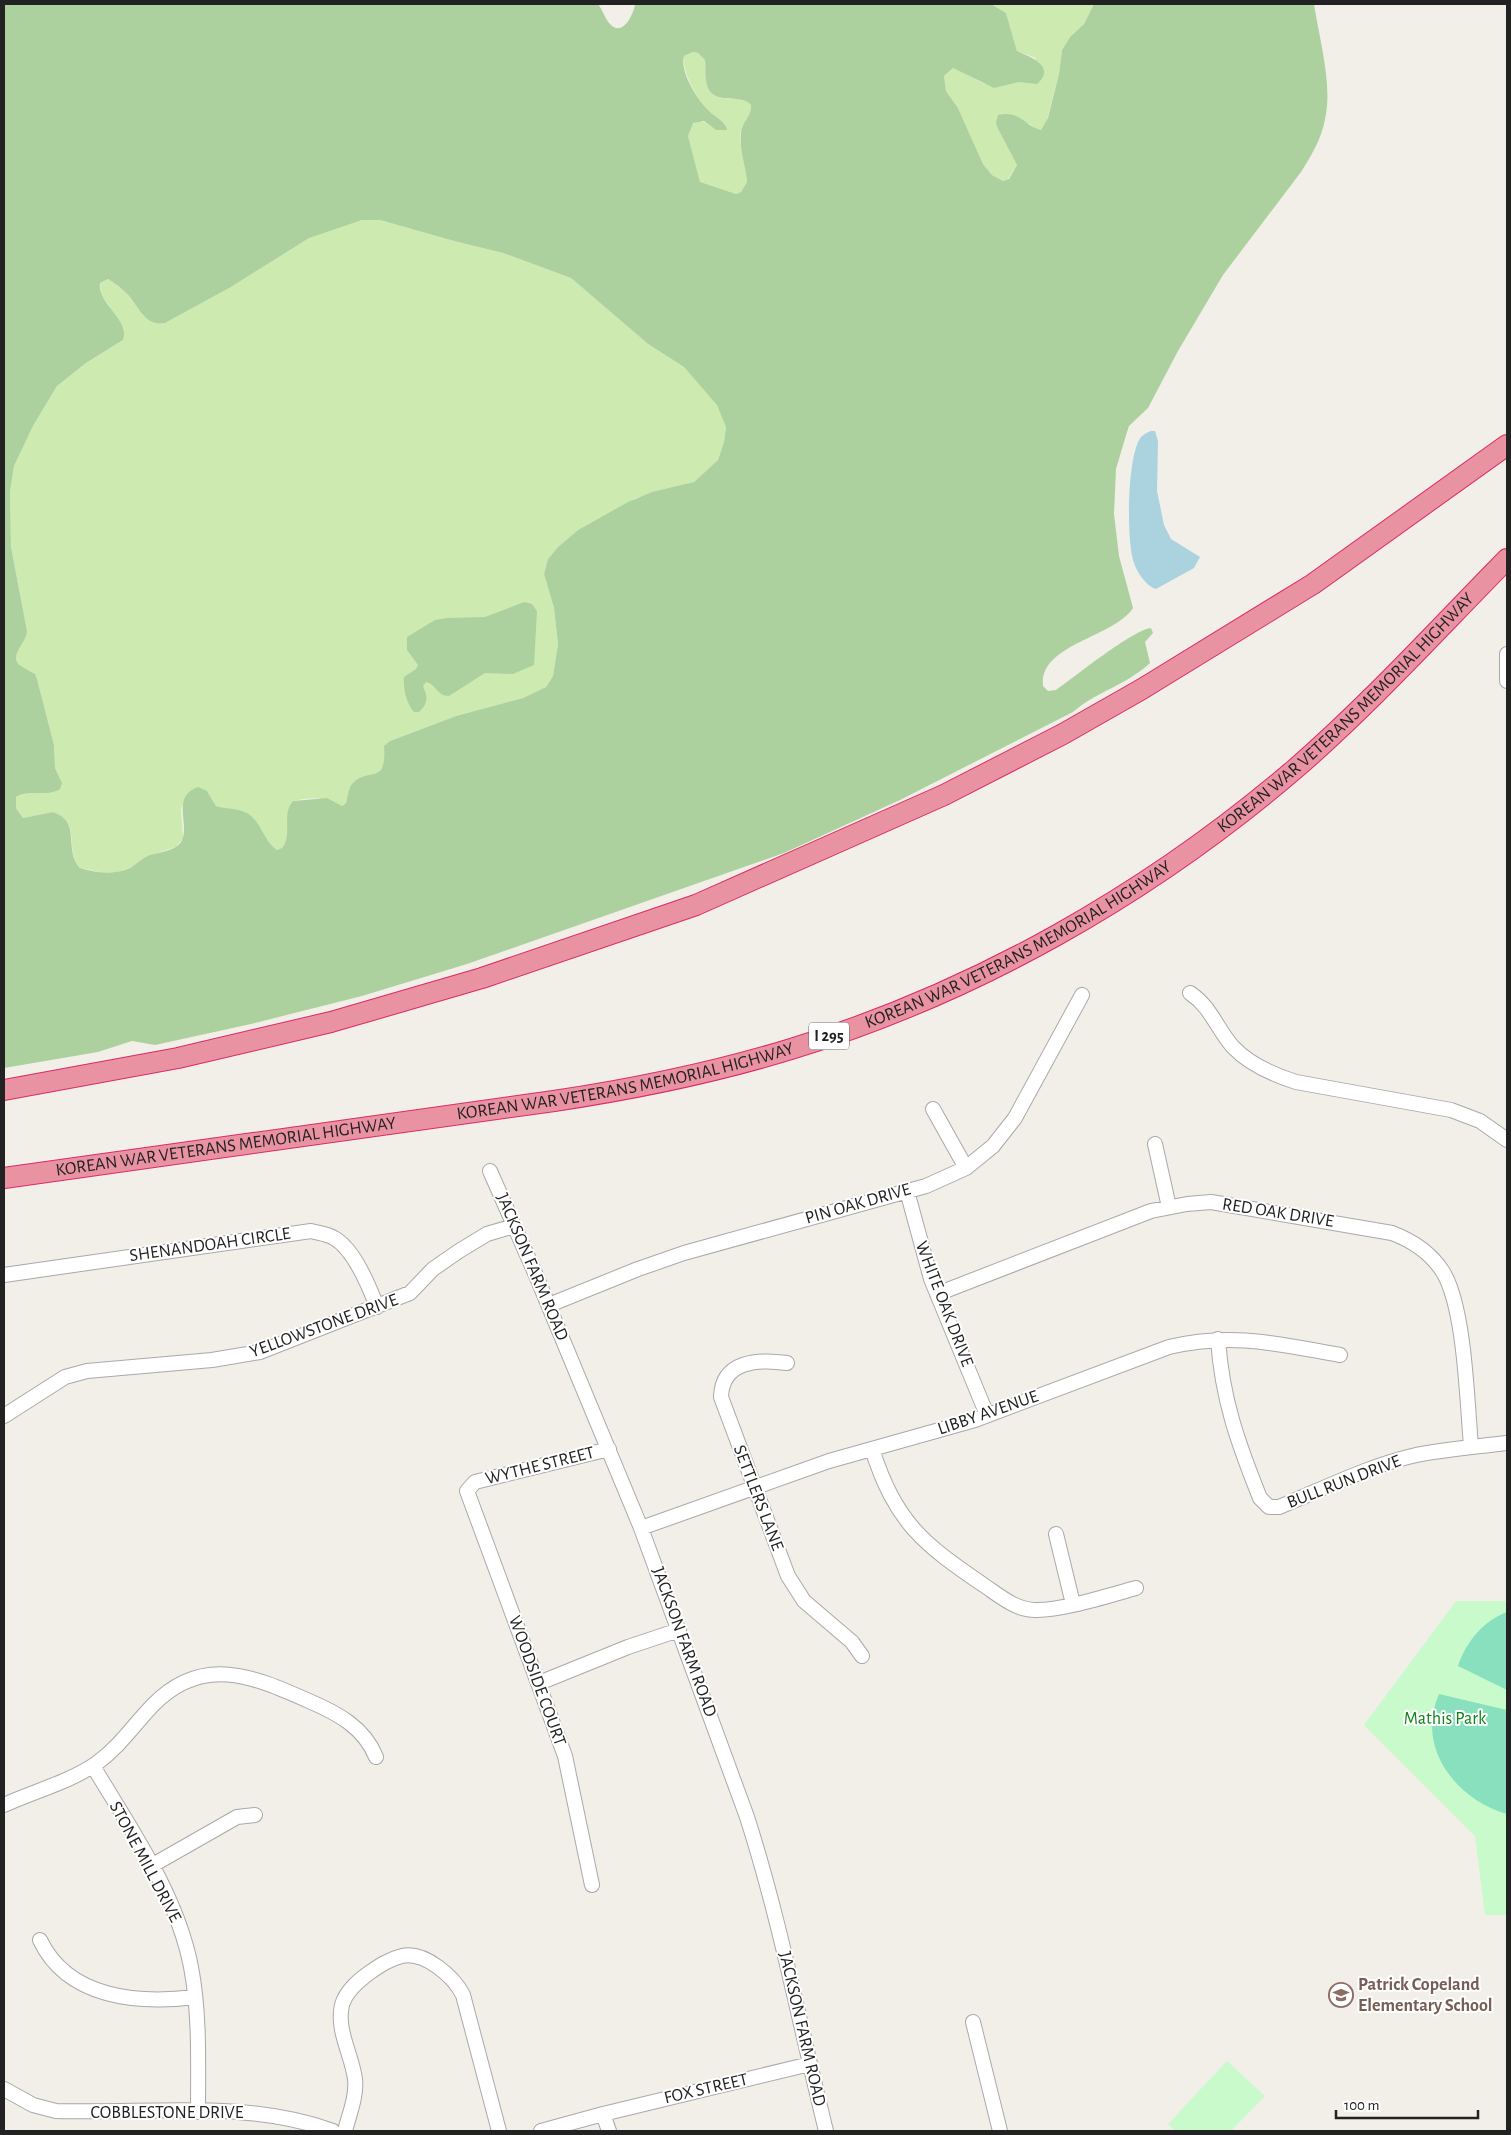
<svg xmlns="http://www.w3.org/2000/svg" width="1511" height="2135" font-family="'Alegreya Sans',sans-serif">
<rect width="100%" height="100%" fill="#f2efe9"/>
<!-- grass -->
<path fill="#cdebb0" d="M991,4h103l-10,20 -14,13 -8,13 -3,24 -13,50 -5,6 -7,-2 -4,-4 -32,5 19,36 -9,14 -5,2 -11,-6 -9,-11 -25,-56 -12,-17 -2,-15 9,-8c30,12 30,24 66,14l17,-24 -19,-7 -11,-38z
M693,52l5,1 7,7c1,9 -1,19 3,28 7,17 33,5 43,17 1,12 -11,20 -11,33 1,15 6,29 7,44l-6,10 -5,2 -36,-11 -12,-47 2,-10c7,-8 15,-5 22,1l14,-2c-5,-6 -10,-8 -16,-12 -10,-9 -30,-44 -26,-57z
M362,220h18l74,21 49,12 68,25 77,66 36,23 31,34 7,12 4,14 -2,15 -6,18 -24,22 -58,16 -58,32 -20,17 -10,12 -4,15 10,34 4,36 -5,32 -7,11 -23,11 -67,18 -66,25 -5,22 -6,9 -25,10 -8,21 -5,3c-15,-10 -31,-9 -48,-5l-5,11 -1,27 -4,9 -6,2 -4,-3 -27,-34 -30,-7 -9,-15 -17,1 -9,16 2,30 -7,9 -28,9 -16,11 -14,5h-18l-20,-4c-16,-18 2,-47 -27,-56l-30,6 -7,-10v-11l5,-3 39,-15 -5,-11 -1,-23 -17,-66 -2,-5c-5,-3 -11,-5 -15,-8 -11,-9 4,-26 7,-35l-16,-84 -1,-55 4,-26 19,-40 24,-40 29,-23 37,-23 -7,-23 -15,-23 -1,-11 8,-4c6,4 11,8 16,12 13,12 19,35 41,32l66,-36 84,-53z"/>
<!-- forest -->
<path fill="#add19e" fill-rule="evenodd" d="M4,4h594c5,6 7,15 12,20 13,14 24,-11 25,-20h356l15,9 11,38c13,6 40,15 20,33l-18,-2 -25,6 -41,-20 -9,8 2,15 12,17 25,56 9,11 11,6 6,-2 8,-14 -19,-36 -2,-6 2,-8c23,-5 26,11 43,15l7,-12 11,-44 3,-24 8,-13 14,-13 10,-20h220c5,34 19,81 11,115 -3,19 -14,37 -24,53l-78,103 -45,76 -30,57 -19,18 -2,6 -11,37 -2,45 5,42 14,52c-20,30 -94,36 -90,78l5,5 8,-1c17,-12 78,-61 95,-62l2,5 -8,9 5,21c-22,21 -54,29 -77,49l-173,88 -116,53 -317,111 -105,32 -111,28 -96,21 -23,-4 -34,11 -94,16zM693,52l5,1 7,7c1,9 -1,19 3,28 7,17 33,5 43,17 1,12 -10,17 -10,29 -2,16 5,32 6,48l-6,10 -5,2 -36,-12 -12,-46 5,-13 11,-2 12,9h11c-2,-10 -11,-12 -18,-19 -11,-10 -30,-40 -25,-55zM362,220h18l74,21 49,12 68,25 77,66 36,23 33,38 9,22 -2,15 -6,18 -24,22 -42,10 -24,10 -50,28 -20,17 -10,12 -4,15 10,34 4,36 -5,32 -7,11 -23,11 -67,18 -66,25 -6,5c3,41 -16,20 -32,38 -4,5 -4,13 -6,19l-4,3 -15,-8 -34,3c-12,13 0,35 -11,47l-5,2c-13,-8 -16,-29 -30,-37 -10,-5 -21,-4 -31,-7l-9,-15 -9,-4c-28,10 -7,38 -17,55 -6,9 -21,10 -31,13 -8,3 -13,9 -20,13 -14,7 -35,5 -50,0 -17,-18 2,-47 -27,-56l-30,6 -7,-10v-11c12,-9 30,1 44,-8l2,-6 -7,-15 -1,-23 -17,-66 -2,-5c-5,-3 -10,-5 -14,-8 -14,-9 6,-24 6,-35l-16,-84 -1,-55 4,-26 19,-40 24,-40 29,-23 37,-23c7,-21 -26,-36 -23,-57l8,-4c6,4 12,8 16,12 14,12 19,36 41,32l66,-36 78,-49z
M524,602l8,2 5,7 -3,54 -21,9 -28,-1 -36,23c-12,0 -13,-12 -23,-14l-3,4c5,11 5,18 -4,26h-5c-8,-9 -11,-24 -10,-35l12,-8 2,-4 -11,-15v-13l28,-17 12,-2 38,-1z"/>
<!-- park -->
<path fill="#c8facc" d="M1456,1601h51v314h-22l-10,-79 -111,-111z
M1227,2061l38,35 -34,35h-56l-7,-7z"/>
<!-- pitch -->
<path fill="#88e0be" d="M1507,1612v78l-49,-24c8,-24 25,-45 49,-54z
M1439,1694l68,16v104c-50,-14 -92,-66 -68,-120z"/>
<!-- water -->
<path fill="#aad3df" d="M1151,431h4l3,10 -1,50 7,34 7,14 29,18 -6,11 -38,21c-10,-3 -19,-17 -22,-26 -8,-22 -7,-108 7,-126 3,-3 7,-5 10,-6z"/>
<g fill="none" stroke-linecap="round" stroke-linejoin="round">
<defs>
<path id="minor" d="M1507,654v27
M1190,993c21,14 27,36 43,54 17,18 41,28 63,35l155,28 29,11 27,19
M933,1109l33,59
M1155,1144l14,63
M490,1171l45,102 106,255 106,289c33,103 53,209 79,314
M907,1191l24,88 56,136
M4,1275l307,-44c7,2 17,3 23,7 20,11 35,48 43,69
M937,1294l214,-83 36,-7 24,-2 181,31c21,8 39,20 51,39 22,36 24,130 28,174
M549,1305l89,-36 46,-16 242,-67 40,-18 27,-22 22,-28 67,-123
M1218,1339c4,60 20,104 42,159l9,9h10c44,-18 87,-40 133,-51 32,-7 63,-9 95,-13
M787,1363c-28,-4 -65,-3 -66,34l67,179 16,25 48,41 10,14
M4,1416l61,-39 22,-6 125,-11 48,-8 150,-59 23,-24 26,-18 28,-17 27,-8
M872,1449c24,74 50,94 113,137 15,10 31,24 50,24 26,1 75,-15 101,-22
M641,1528l188,-67 146,-41 194,-73c63,-15 109,-3 171,8
M1056,1534l17,70
M539,1683l89,-36 51,-17
M93,1766c37,62 84,128 98,201 9,47 7,97 7,145
M4,1805c30,-14 66,-23 93,-42 23,-17 36,-37 55,-57 50,-52 101,-30 157,-5 28,12 55,26 67,56
M151,1866l86,-49 18,-2
M592,1885l-27,-129 -98,-265 8,-9 134,-33
M40,1940c28,59 99,64 155,57
M973,2022l27,109
M4,2089l29,16 23,6c92,3 189,-12 277,20
M603,2114l6,17
M345,2131c4,-16 12,-35 10,-52 -3,-24 -19,-49 -13,-74 4,-14 16,-24 27,-32 10,-7 20,-14 33,-17 23,-5 52,21 61,39l36,136
M541,2131l62,-17 207,-50"/>
<g id="highway">
<path d="M4,1090l174,-32 153,-36 151,-44 214,-73 248,-110 119,-61 79,-45 171,-105 194,-139"/>
<path id="s1" d="M4,1178l550,-77c80,-12 159,-28 237,-52 184,-56 358,-155 504,-280 75,-65 143,-140 212,-210"/>
</g>
</defs>
<!-- minor casing -->
<use href="#minor" stroke="#a9a9a9" stroke-width="16"/>
<!-- highway casing -->
<use href="#highway" stroke="#dc2a67" stroke-width="22"/>
<!-- minor -->
<use href="#minor" stroke="#fff" stroke-width="14"/>
<!-- highway -->
<use href="#highway" stroke="#e892a2" stroke-width="20"/>
</g>
<!-- icons -->
<defs>
<symbol id="school-ring" viewBox="-11 -11 22 22"><circle r="9.5" fill="#fff" stroke="#8d6e63" stroke-width="1.5"/><path d="M0-5L7-2L0 1L-7-2ZM-4 1L0 2.5L4 1V4Q0 6-4 4Z" fill="#8d6e63"/></symbol>
</defs>
<g fill-rule="evenodd">
<use href="#school-ring" x="1327" y="1981" width="28" height="28"/>
</g>
<g text-anchor="middle" dominant-baseline="central" stroke-width="4" stroke-linejoin="round" paint-order="stroke">
<!-- shield labels -->
<rect fill="#fff" stroke="#646464" stroke-width="1" x="809" y="1022.5" width="40" height="27" rx="4"/>
<g font-size="16" font-weight="bold" fill="#222">
<text x="829" y="1036">I 295</text>
</g>
<!-- street labels -->
<g font-size="18" fill="#222" stroke="#fff">
<text stroke="none"><textPath href="#s1" startOffset="1454">KOREAN WAR VETERANS MEMORIAL HIGHWAY</textPath></text>
<text stroke="none"><textPath href="#s1" startOffset="1049">KOREAN WAR VETERANS MEMORIAL HIGHWAY</textPath></text>
<text stroke="none"><textPath href="#s1" startOffset="629">KOREAN WAR VETERANS MEMORIAL HIGHWAY</textPath></text>
<text stroke="none"><textPath href="#s1" startOffset="224">KOREAN WAR VETERANS MEMORIAL HIGHWAY</textPath></text>
<text transform="translate(858 1204) rotate(-16)">PIN OAK DRIVE</text>
<text transform="translate(1278 1213) rotate(9)">RED OAK DRIVE</text>
<text transform="translate(210 1245) rotate(-8)">SHENANDOAH CIRCLE</text>
<text transform="translate(532 1267) rotate(67)">JACKSON FARM ROAD</text>
<text transform="translate(944 1304) rotate(69)">WHITE OAK DRIVE</text>
<text transform="translate(324 1326) rotate(-20)">YELLOWSTONE DRIVE</text>
<text transform="translate(988 1413) rotate(-19)">LIBBY AVENUE</text>
<text transform="translate(540 1466) rotate(-14)">WYTHE STREET</text>
<text transform="translate(1344 1482) rotate(-21)">BULL RUN DRIVE</text>
<text transform="translate(758 1498) rotate(69)">SETTLERS LANE</text>
<text transform="translate(684 1642) rotate(70)">JACKSON FARM ROAD</text>
<text transform="translate(537 1681) rotate(70)">WOODSIDE COURT</text>
<text transform="translate(145 1862) rotate(62)">STONE MILL DRIVE</text>
<text transform="translate(802 2029) rotate(77)">JACKSON FARM ROAD</text>
<text transform="translate(706 2089) rotate(-13)">FOX STREET</text>
<text x="167" y="2113">COBBLESTONE DRIVE</text>
</g>
<!-- park labels -->
<g font-size="18" fill="#0c8416" stroke="#fff">
<text x="1445" y="1719">Mathis Park</text>
</g>
<!-- education labels -->
<g font-size="18" font-weight="bold" fill="#785e54" stroke="#fff" text-anchor="start">
<text x="1358" y="1985">Patrick Copeland<tspan x="1358" dy="21">Elementary School</tspan></text>
</g>
</g>
<!-- border -->
<rect width="1511" height="2135" fill="none" stroke="#222222" stroke-width="10"/>
<!-- scale -->
<path d="M1336 2110v8h142v-8" fill="none" stroke="#222222" stroke-width="2.5"/>
<text x="1344" y="2110" font-size="15" fill="#222222" stroke="#ffffff" stroke-width="4" paint-order="stroke">100 m</text>
</svg>
